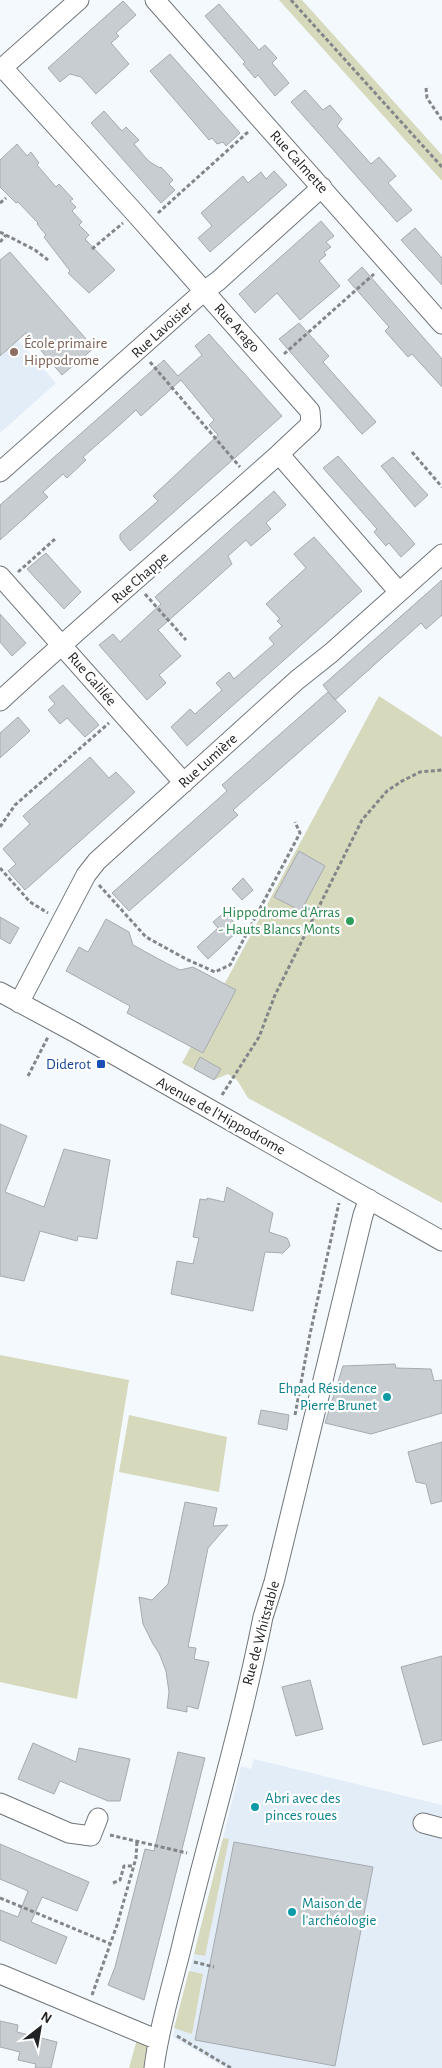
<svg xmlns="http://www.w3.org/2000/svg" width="442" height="2068" font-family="'Alegreya Sans',sans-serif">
<rect width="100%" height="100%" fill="#f4f9fe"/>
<!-- built -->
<path fill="#e2edf8" d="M0,320l56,63 -56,50z
M254,1759l188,46v263h-216l-53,-31 68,-271 10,3z"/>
<!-- green -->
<path fill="#d7d9bc" d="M279,0h23l140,155v26z
M379,696l63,41v466l-194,-105 -11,-18 -9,-6 -14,6 -32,-17z
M0,1355l129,25 -52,319 -77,-17z
M129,1415l98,22 -8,55 -100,-20z
M223,1838l6,1 -24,117 -11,-2z
M189,1971l14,3 -11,60 -18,-6z
M139,2032l19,8 -4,28h-25z"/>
<!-- building -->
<path fill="#c8cdd2" stroke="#a6abb0" d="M123,1l13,14 -20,18 3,3 -8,7 18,21 -33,30 -15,-17 -11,-3 -10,8 -12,-14z
M219,4l40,46 6,-5 12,13 -5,5 17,20 -14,13 -17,-21 -3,3 -12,-14 2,-2 -40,-46z
M170,54l70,79 -14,13 -3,-4 -6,2 -5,-6 -3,2 -59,-69z
M305,90l18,20 7,-5 12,14 -5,7 34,38 8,-7 17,19 -8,7 24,27 -15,12 -106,-120z
M104,111l18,20 4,-4 13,13 -5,4 11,13 5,5 10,6 1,-1 12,13 -4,4 6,6 -14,13 -70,-80z
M17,144l10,12 4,-4 8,11 -2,2 19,22 3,-3 14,15 -3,2 6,6 -4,4 10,11 -3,3 10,10 -4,4 30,31 -26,23 -21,-20 2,-2 -26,-34 2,-2 -9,-11 1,-1 -20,-21 -2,1 -16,-16v-27z
M274,171l13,14 -77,67 -12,-14 14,-12 -11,-13 42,-37 5,7 13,-11 5,7z
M321,221l13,15 -8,6 5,5 -7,5 2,3 -7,6 21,25 -40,34 -23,-27 -22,20 -16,-19z
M415,228l27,30v27l-41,-45z
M10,252l84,96 -32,27 -36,-42 -26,23v-96z
M362,267l80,92v28l-30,-33 -4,3 -23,-26 4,-4 -41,-47z
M299,323l30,33 -6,6 53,60 -14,12 -83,-95z
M209,334l73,82 -152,135 -10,-12v-5l38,-33 -5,-5 65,-61 -9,-10 5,-5 -33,-40 -40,36 -5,-6 -13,12 -40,35 3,3 -19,18 -4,-4 -20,18 5,5 -48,43v-35l164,-145 14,16 24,-21 -7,-9z
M338,456l77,88 -14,13 -12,-14 -3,3 -12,-14 3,-3 -54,-61z
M393,457l35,38 -13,12 -34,-41z
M274,491l12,14 -20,18 5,6 -20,17 -5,-6 -18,16 4,8 -74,66 23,26 -22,19 7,8 -19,17 -48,-55 14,-11 7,8 41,-38 -6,-7z
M314,537l48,54 -175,155 -16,-19 19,-18 5,5 27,-24 -6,-7 13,-11 5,7 40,-35 -5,-6 13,-12 -5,-5 3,-2 -14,-15 40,-36 -12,-14z
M46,553l35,39 -17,17 -37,-40z
M442,580v35l-16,14 -5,-6 -86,77 -12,-15z
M0,614l26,29 -14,13 -12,-14z
M63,685l36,40 -14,12 -18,-19 -7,6 -12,-14 7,-6 -6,-7z
M328,692l18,19 -113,99 5,5 -109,96 -17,-18 115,-102 -5,-6z
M18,717l12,14 -30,27v-25z
M90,757l19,21 7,-6 19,20 -110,98 -17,-19 8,-7 -13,-15 27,-25 -7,-8z
M299,851l26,15 -24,45 -27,-14z
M243,878l10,12 -11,10 -10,-11z
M225,912l15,17 -32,30 -11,-12 21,-19 -5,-6z
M0,917l19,11 -9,16 -10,-6z
M106,919l23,13 4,13 33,18 14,7 13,-3 43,23 -33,63 -76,-40 3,-7 -64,-35 13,-24 9,5z
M200,1057l21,12 -7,11 -20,-11z
M0,1124l27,12 -22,56 39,15 20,-58 46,11 -13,79 -19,-3 -1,5 -37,-10 -16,50 -24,-5z
M227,1187l46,26 -4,19 18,6 2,4 1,4 -7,7 -18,-1 -12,59 -82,-17 6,-33 16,3 6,-26 -6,-1 7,-38 7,1v-2l17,4z
M395,1364l1,4 35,1 3,12 8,-1v33l-71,21 -46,-11 18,-57z
M261,1410l28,5 -2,15 -29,-6z
M442,1442v59l-11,3 -5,-20 -10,-2 -8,-30z
M185,1502l32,6 -4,18 15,-1 -20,23 -20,99 8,1 -2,11 15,3 -11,47 -11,-3v6l-20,-4 2,-16 -3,-21 -7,-18 -6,-9 -10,-20 -4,-27 13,3 16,-16z
M442,1656v84l-19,5 -22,-78z
M310,1680l13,49 -27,7 -14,-49z
M33,1743l43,19 3,-14 51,11 -10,42h-12l-48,-20 -6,13 -36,-15z
M178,1752l27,6 -61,242 -36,-15 7,-18 30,-118 9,2z
M234,1842l139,25 -38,199 -140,-26z
M0,1844l89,38 -12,29 -35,-14 -11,25 36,15 -11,27 -56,-24v-30l18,7 10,-26 -28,-12z
M0,2021l18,4 -1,7 40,10 -6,26h-16l1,-4 -18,-4 2,-8 -20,-5z"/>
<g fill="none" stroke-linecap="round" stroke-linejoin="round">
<defs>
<path id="minor" d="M155,0l287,324
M3,68l132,145 175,198 1,13 -32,30 120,138
M0,70l79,-70
M0,472l203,-180 15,-11 104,-94
M0,576l184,207
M0,701c91,-84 186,-164 279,-247
M0,992l74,40 368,209
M19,1003l67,-128 11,-14 200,-181 34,-27 111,-99
M0,1803l69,30 22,3 7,-18
M423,1823l19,5
M0,1974l158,66
M154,2068c5,-40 17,-79 27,-119 26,-110 60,-220 82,-332l11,-35 89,-367 6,-16"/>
</defs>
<!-- minor casing -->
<use href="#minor" stroke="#707579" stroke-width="21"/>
<!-- path -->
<path stroke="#828689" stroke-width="3" stroke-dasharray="4 2.5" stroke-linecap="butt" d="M291,0l151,167
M426,88l1,10 15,22
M0,203l6,-5
M158,213l90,-81
M0,232l35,18 13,10
M0,242l6,-7
M92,249l31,-26
M284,354l90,-80
M150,362l90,105
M412,452l30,35
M18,572l37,-33
M145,594l41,46
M0,827l15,-22 94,-82
M0,868l30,34 18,11
M99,885l47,52 40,22 29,13 15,-7 70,-132 -5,-11
M28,1076l20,-39
M222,1095l37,-58 16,-42 87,-175 25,-29 15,-10 18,-9 22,-2
M295,1415l15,-81 29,-131
M110,1835l77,18
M113,1883l7,-3 4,-14h9
M0,1898l111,46
M194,1962l20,5
M92,1995l25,-70 19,-67 1,-17
M177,2036l54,32"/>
<!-- minor -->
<use href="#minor" stroke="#fff" stroke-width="19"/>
</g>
<!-- markers -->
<circle fill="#8d6e63" stroke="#fff" stroke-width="2" cx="14" cy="352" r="5"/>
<circle fill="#2e9e5b" stroke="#fff" stroke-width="2" cx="350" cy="921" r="5"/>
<rect fill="#1a4fb4" stroke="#fff" stroke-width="2" x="96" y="1059" width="10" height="10" rx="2.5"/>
<g fill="#0f9aa8" stroke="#fff" stroke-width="2">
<circle cx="387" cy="1397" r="5"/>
<circle cx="255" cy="1807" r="5"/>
<circle cx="292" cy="1912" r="5"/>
</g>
<g text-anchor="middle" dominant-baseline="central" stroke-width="4.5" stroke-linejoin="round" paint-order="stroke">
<!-- street labels -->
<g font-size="15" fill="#212325" stroke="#fff">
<text transform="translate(299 162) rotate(48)">Rue Calmette</text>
<text transform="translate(237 328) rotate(48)">Rue Arago</text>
<text transform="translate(162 330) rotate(-42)">Rue Lavoisier</text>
<text transform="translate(140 578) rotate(-41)">Rue Chappe</text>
<text transform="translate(92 679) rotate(49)">Rue Galilée</text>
<text transform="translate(208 761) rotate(-42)">Rue Lumière</text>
<text transform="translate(221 1116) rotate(29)">Avenue de l'Hippodrome</text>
<text transform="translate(261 1633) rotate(-75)">Rue de Whitstable</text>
</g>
<!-- education labels -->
<g font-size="15" fill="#785e54" stroke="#fff" text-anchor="start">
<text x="24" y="343">École primaire<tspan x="24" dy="17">Hippodrome</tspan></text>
</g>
<!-- leisure labels -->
<g font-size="15" fill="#27864d" stroke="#fff" text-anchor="end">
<text x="340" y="912">Hippodrome d'Arras<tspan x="340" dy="17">- Hauts Blancs Monts</tspan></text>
</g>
<!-- transit labels -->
<g font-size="15" fill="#164399" stroke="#fff" text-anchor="end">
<text x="91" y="1064">Diderot</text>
</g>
<!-- culture labels -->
<g font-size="15" fill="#0d838f" stroke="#fff" text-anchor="start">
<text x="377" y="1388" text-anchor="end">Ehpad Résidence<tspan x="377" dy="17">Pierre Brunet</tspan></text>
<text x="265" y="1798">Abri avec des<tspan x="265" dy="17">pinces roues</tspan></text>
<text x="302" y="1903">Maison de<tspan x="302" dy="17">l'archéologie</tspan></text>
</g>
</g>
<!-- north arrow -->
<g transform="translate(40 2028) rotate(31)" stroke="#ffffff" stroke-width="4" paint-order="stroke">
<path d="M0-4L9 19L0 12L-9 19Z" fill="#212325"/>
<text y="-8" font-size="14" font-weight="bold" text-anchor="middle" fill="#212325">N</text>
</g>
</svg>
